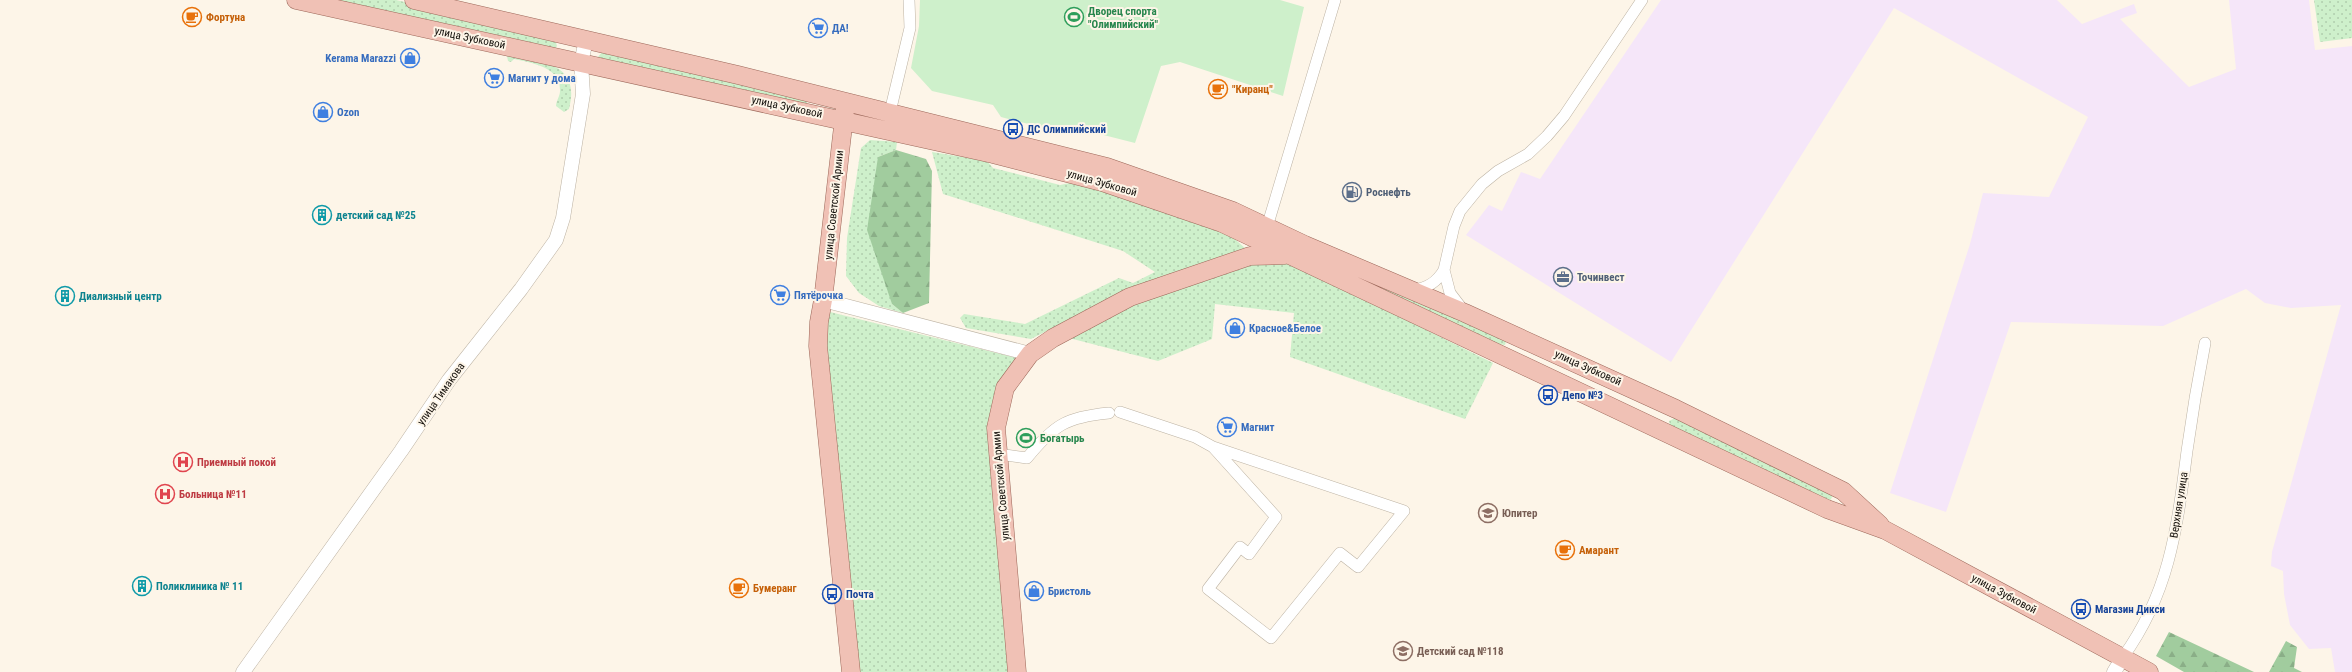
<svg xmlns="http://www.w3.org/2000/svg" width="2352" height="672" font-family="'Roboto Condensed',sans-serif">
<defs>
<pattern id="grass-dots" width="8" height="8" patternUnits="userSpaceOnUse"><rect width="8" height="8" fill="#cef0cb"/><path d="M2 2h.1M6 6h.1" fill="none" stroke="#b0cdad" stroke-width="1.8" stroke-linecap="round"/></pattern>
<pattern id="forest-firs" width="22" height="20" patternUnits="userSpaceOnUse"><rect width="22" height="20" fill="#a1cc9e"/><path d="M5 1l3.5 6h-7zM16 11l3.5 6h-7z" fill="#8aae87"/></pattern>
</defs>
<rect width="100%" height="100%" fill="#fdf5e8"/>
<!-- industrial -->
<path fill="#f5e6f9" d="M1661,0h396l25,24 52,-20 3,9 -17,6 69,68 47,-18 -7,-69h80l6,50 37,-4v626h-17l-4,-24 -22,1 -19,-24 -6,-31 -1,-23 -12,-5 1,-14 69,-247 -50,3 -26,-5 -19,-14 -83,37 -152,-4 -65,190 -56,-19 80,-249 13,-51 66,4 39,-80 -194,-109 -223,354 -205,-127 23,-30 13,6 19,-39 19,7z"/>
<!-- grass -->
<path fill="url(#grass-dots)" d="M320,0h76l158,36 3,10 -3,4z
M2314,0h38v38l-32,4z
M603,51l203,48 1,5 -3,1 -207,-47z
M507,56c35,6 74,6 62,53l-5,3 -8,-6c0,-5 4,-10 4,-15 1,-24 -28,-28 -46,-32l-3,3 -3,-1z
M870,140l27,2 -1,8 -18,7 14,147 11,9 -24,-7 -20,-13 -13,-17 1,-38 14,-90z
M932,152l55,9 6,7 67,17 15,-3 153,51 18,16 -120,41 -95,49 -65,-11 -6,-10 4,-4 61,10 94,-46 14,5 22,-11 -32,-21 -180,-57z
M1300,247l206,94 -1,4 -7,-1 -204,-96z
M1291,263l202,100 -28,56 -175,-62 4,-44 -79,-9 -3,35 -54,22 -89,-23 64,-33 118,-41z
M830,312l187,46 -19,27 11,287h-151l-34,-329z
M1677,417l156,78 -3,6 -159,-72 -2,-8z"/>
<!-- forest -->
<path fill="url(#forest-firs)" d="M896,150l30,9 6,12 -3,132 -26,10 -11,-9 -25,-74 11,-73z
M2169,632l85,40h-70l-28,-16z
M2286,641l11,6 -3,21 8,4h-33z"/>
<!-- pitch -->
<path fill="#cef0cb" d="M920,0h360l24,7 -21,89 -103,-34 -19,4 -26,77 -55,-14 -13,5 -66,-17 -8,-12 -61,-14 -21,-23 8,-42z"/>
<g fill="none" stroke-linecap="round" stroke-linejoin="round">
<defs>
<path id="minor" d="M890,112l20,-84 -1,-28
M1267,227l68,-227
M1414,290c14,-2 23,-8 30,-20
M1463,310l-13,-17 -6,-23 10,-44 6,-15 22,-27 16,-13 30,-17 19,-18 17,-20 78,-116
M1120,412l75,25 18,10 191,64 -46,56 -18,-14 -69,85 -63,-49 32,-42 9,7 27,-37 -63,-70
M998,454l29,4c27,-33 39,-41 82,-45
M2123,657c47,-65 54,-129 64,-206 5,-36 11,-72 18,-108"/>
<path id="tertiary" d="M823,300l207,54
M243,672l158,-221 48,-71 72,-91 35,-49 7,-22 20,-124 -2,-31 5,-23
M2114,672l9,-15"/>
<path id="primary" d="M296,0l697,154 109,28 120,41 605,286 58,21 264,142
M414,0l324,75 273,68 96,24 126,44 72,34 160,68 211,96 167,82 37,34
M845,109l-22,191 -4,22 -1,24 33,326
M1017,672l-21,-244 9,-40 25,-34 23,-16 77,-41 120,-41 35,-1"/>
</defs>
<!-- minor casing -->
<use href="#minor" stroke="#bdb3a4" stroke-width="12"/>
<!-- tertiary casing -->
<use href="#tertiary" stroke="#bdb3a4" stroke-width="15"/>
<!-- primary casing -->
<use href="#primary" stroke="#9c6759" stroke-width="19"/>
<!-- minor -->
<use href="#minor" stroke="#fff" stroke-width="11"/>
<!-- tertiary -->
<use href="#tertiary" stroke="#fff" stroke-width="14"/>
<!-- primary -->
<use href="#primary" stroke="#f0c1b5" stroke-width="18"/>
</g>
<!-- icons -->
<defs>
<symbol id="cafe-ring" viewBox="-11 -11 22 22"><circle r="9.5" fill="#fdf5e8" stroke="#e8710a" stroke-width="1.5"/><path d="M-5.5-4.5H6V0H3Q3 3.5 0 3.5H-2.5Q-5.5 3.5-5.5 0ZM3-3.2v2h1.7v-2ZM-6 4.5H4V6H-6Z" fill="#e8710a"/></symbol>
<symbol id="stadium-ring" viewBox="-11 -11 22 22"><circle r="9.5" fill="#fdf5e8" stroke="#2e9e5b" stroke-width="1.5"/><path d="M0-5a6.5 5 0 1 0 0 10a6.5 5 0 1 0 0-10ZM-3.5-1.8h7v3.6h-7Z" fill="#2e9e5b"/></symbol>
<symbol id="supermarket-ring" viewBox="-11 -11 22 22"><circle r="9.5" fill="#fdf5e8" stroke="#3f7fe0" stroke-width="1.5"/><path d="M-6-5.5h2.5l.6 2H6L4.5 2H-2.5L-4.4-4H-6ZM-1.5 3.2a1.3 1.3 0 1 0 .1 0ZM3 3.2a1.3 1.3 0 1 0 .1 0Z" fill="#3f7fe0"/></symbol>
<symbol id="shop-ring" viewBox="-11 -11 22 22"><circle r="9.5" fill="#fdf5e8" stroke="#3f7fe0" stroke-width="1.5"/><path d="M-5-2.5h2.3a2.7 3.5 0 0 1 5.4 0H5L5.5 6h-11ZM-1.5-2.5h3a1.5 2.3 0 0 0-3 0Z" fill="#3f7fe0"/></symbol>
<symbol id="bus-ring" viewBox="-11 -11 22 22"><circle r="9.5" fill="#fdf5e8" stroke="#1a4fb4" stroke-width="1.5"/><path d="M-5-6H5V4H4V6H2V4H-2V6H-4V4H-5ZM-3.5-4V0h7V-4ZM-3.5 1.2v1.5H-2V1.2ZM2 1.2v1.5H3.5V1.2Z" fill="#1a4fb4"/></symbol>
<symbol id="fuel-ring" viewBox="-11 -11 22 22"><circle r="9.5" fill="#fdf5e8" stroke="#5c6f8a" stroke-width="1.5"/><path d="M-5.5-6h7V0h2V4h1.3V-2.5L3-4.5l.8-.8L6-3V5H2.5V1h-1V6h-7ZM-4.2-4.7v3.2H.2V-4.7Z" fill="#5c6f8a"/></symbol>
<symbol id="building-ring" viewBox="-11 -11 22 22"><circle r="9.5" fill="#fdf5e8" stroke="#0f9aa8" stroke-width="1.5"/><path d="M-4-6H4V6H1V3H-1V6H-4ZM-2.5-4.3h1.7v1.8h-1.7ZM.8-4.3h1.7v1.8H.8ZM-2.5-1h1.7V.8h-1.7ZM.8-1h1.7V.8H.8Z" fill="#0f9aa8"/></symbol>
<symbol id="office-ring" viewBox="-11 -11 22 22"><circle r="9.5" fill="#fdf5e8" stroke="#5c6f8a" stroke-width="1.5"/><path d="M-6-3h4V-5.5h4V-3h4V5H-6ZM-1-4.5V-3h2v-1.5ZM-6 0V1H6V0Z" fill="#5c6f8a"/></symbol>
<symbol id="hospital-ring" viewBox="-11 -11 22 22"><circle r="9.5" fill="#fdf5e8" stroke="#e0444e" stroke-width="1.5"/><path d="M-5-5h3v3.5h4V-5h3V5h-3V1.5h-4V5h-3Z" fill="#e0444e"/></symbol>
<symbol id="school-ring" viewBox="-11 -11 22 22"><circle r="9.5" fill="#fdf5e8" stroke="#8d6e63" stroke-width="1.5"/><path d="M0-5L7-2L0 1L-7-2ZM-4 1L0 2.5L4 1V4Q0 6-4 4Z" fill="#8d6e63"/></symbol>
</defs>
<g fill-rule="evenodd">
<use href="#cafe-ring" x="181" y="6" width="22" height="22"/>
<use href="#stadium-ring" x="1063" y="6" width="22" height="22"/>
<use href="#supermarket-ring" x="807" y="17" width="22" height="22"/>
<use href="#shop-ring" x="399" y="47" width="22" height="22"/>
<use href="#supermarket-ring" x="483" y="67" width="22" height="22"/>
<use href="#cafe-ring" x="1207" y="78" width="22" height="22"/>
<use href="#shop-ring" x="312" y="101" width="22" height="22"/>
<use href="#bus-ring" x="1002" y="118" width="22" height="22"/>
<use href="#fuel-ring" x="1341" y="181" width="22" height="22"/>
<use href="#building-ring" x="311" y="204" width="22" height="22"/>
<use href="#office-ring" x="1552" y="266" width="22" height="22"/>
<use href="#supermarket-ring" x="769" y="284" width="22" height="22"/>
<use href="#building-ring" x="54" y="285" width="22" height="22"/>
<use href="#shop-ring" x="1224" y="317" width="22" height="22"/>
<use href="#bus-ring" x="1537" y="384" width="22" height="22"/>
<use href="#supermarket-ring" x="1216" y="416" width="22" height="22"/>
<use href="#stadium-ring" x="1015" y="427" width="22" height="22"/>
<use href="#hospital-ring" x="172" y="451" width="22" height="22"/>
<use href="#hospital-ring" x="154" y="483" width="22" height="22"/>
<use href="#school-ring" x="1477" y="502" width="22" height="22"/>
<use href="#cafe-ring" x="1554" y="539" width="22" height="22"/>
<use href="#building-ring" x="131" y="575" width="22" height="22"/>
<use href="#cafe-ring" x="728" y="577" width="22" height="22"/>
<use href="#shop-ring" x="1023" y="580" width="22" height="22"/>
<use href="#bus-ring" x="821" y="583" width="22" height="22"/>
<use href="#bus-ring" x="2070" y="598" width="22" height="22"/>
<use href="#school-ring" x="1392" y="640" width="22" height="22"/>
</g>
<g text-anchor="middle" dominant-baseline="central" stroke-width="4" stroke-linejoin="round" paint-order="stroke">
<!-- leisure labels -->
<g font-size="11" font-weight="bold" fill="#27864d" stroke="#fdf5e8" text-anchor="start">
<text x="1088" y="11">Дворец спорта<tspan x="1088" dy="13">"Олимпийский"</tspan></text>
<text x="1040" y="438">Богатырь</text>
</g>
<!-- food labels -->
<g font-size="11" font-weight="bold" fill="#c56008" stroke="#fdf5e8" text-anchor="start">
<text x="206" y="17">Фортуна</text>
<text x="1232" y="89">"Киранц"</text>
<text x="1579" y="550">Амарант</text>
<text x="753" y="588">Бумеранг</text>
</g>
<!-- shop labels -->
<g font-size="11" font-weight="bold" fill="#366cbe" stroke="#fdf5e8" text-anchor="start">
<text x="832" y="28">ДА!</text>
<text x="396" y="58" text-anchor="end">Kerama Marazzi</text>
<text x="508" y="78">Магнит у дома</text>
<text x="337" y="112">Ozon</text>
<text x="794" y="295">Пятёрочка</text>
<text x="1249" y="328">Красное&amp;Белое</text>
<text x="1241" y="427">Магнит</text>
<text x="1048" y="591">Бристоль</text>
</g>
<!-- street labels -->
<g font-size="11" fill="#130f0a" stroke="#fdf5e8">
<text transform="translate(470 38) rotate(12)">улица Зубковой</text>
<text transform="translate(787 107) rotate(12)">улица Зубковой</text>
<text transform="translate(1102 183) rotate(16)">улица Зубковой</text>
<text transform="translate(834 205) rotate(-84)">улица Советской Армии</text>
<text transform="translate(1588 368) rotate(24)">улица Зубковой</text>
<text transform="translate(441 394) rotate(-55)">улица Тимакова</text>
<text transform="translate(1001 486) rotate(-95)">улица Советской Армии</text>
<text transform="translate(2179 505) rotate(-81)">Верхняя улица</text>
<text transform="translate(2004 594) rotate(28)">улица Зубковой</text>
</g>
<!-- transit labels -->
<g font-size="11" font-weight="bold" fill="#164399" stroke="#fdf5e8" text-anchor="start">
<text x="1027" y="129">ДС Олимпийский</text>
<text x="1562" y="395">Депо №3</text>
<text x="846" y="594">Почта</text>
<text x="2095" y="609">Магазин Дикси</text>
</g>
<!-- service labels -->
<g font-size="11" font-weight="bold" fill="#4e5e75" stroke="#fdf5e8" text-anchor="start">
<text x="1366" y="192">Роснефть</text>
<text x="1577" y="277">Точинвест</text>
</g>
<!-- culture labels -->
<g font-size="11" font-weight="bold" fill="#0d838f" stroke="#fdf5e8" text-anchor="start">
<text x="336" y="215">детский сад №25</text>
<text x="79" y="296">Диализный центр</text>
<text x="156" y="586">Поликлиника № 11</text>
</g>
<!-- health labels -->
<g font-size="11" font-weight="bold" fill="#be3a42" stroke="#fdf5e8" text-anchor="start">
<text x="197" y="462">Приемный покой</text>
<text x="179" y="494">Больница №11</text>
</g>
<!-- education labels -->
<g font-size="11" font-weight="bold" fill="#785e54" stroke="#fdf5e8" text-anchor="start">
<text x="1502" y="513">Юпитер</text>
<text x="1417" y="651">Детский сад №118</text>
</g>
</g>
</svg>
